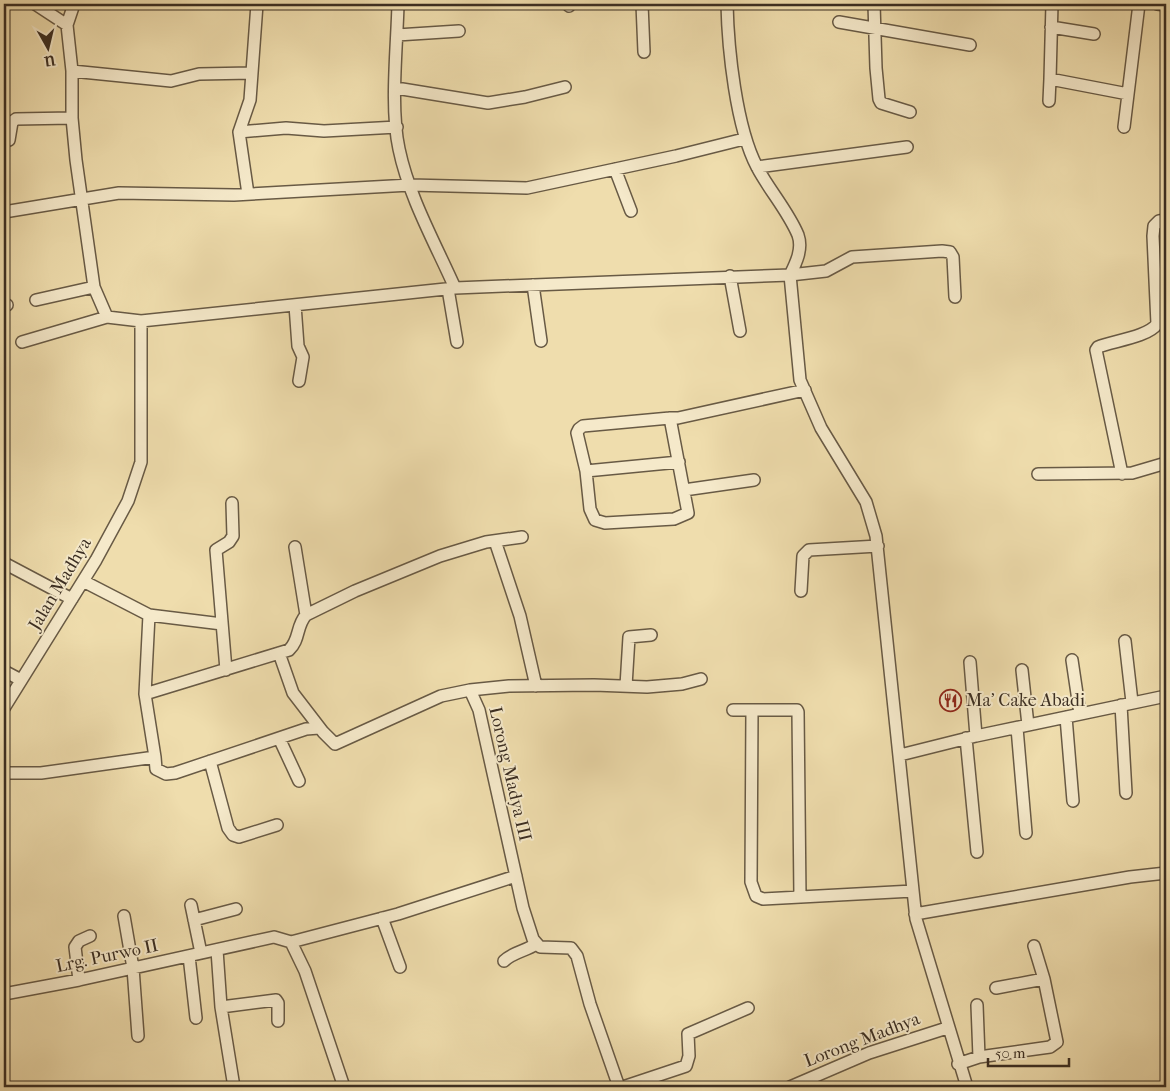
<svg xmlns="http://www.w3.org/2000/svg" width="1170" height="1091" font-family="'IM FELL French Canon',serif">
<rect width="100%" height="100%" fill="#efddad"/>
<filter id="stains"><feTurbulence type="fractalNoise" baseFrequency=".004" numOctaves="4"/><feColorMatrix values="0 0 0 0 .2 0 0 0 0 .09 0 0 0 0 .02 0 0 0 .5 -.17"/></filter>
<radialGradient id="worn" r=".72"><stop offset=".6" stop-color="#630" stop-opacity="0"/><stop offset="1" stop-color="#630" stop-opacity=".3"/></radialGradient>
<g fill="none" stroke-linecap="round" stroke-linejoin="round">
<defs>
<path id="minor" d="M35,4l32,21
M74,4l-7,21 5,46v47l4,42 18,127 13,30 34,4 314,-33 335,-13 10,105 21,48 45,74 10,34 40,383 51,168
M398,4c-1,43 -8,104 1,145 10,48 36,94 56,139
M568,4l1,2
M642,4l2,48
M727,4c1,45 9,123 30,163 12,23 31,44 41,68 5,14 -2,28 -8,40
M874,4l2,64 3,31 2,4 29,9
M1052,4l-2,75 78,15
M1157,4l9,1
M839,22l131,23
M1051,27l43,7
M397,35l62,-4
M72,71l99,10 28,-7 53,-1
M396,88l92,15 37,-6 40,-10
M1049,101l1,-22
M1124,127l15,-123
M239,132l47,-4 38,3 73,-4
M9,140l3,-18 4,-3 56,-1
M757,167l150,-20
M615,169l16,42
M248,194l-9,-62 11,-32 7,-96
M4,212l115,-19 115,2 176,-10 117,3 149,-32 68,-17
M790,275l36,-4 26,-14 90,-6 8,1 3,5 2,40
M730,276l10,55
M533,285l8,56
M448,289l9,53
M36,300l58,-13
M4,305h3
M295,305l3,41 5,11 -4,24
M22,342l85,-25
M670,418l18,95 -14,6 -69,4 -10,-3 -5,-11 -4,-38 -9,-38 2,-4 4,-3 87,-8h8l127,-28
M586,471l93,-9
M1038,474l94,-1 34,-10
M1122,474l-26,-124 2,-3c15,-6 50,-10 59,-23l-4,-88 1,-10 5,-5 7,-1
M684,490l70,-10
M495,541l25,75 16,70
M295,547l11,68
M4,563l68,36
M83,581l66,34 -4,79 10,63
M801,591l2,-35 6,-6 69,-4
M149,615l73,9
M1125,641l7,61
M279,653l14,40 30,39 12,12 106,-48 29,-6 9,20 44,198 10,31 7,8 31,1 6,8 13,48 29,83
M1072,660l8,54
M970,662l6,74
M226,670l-10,-120 13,-8 4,-6 -1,-33
M1022,670l6,55
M4,671l17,9
M626,686l3,-49 22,-2
M470,690l39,-4 85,-1 53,2 35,-3 19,-5
M145,694l144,-44c11,-10 7,-24 17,-35l49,-24 85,-35 46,-14 36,-5
M1121,705l5,88
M4,708l92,-148 32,-59 13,-39v-141
M733,710h64l1,2 2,185
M752,710l-1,172 5,14 7,3 150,-8
M1066,717l7,84
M1017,728l9,105
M279,738l20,43
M966,738l11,114
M900,755l76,-19 190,-40
M210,761l18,67 5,7 6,2 38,-12
M4,773h37l114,-16 1,12 10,5 9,-1 131,-44 13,-1
M191,905l10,48
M915,914l215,-37 36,-4
M124,916l9,52 5,68
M382,918l18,49
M194,920l42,-11
M291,942l107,-28 118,-38
M291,942l14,29 39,116
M217,950l4,57 13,80
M189,956l7,62
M504,961c9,-9 22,-10 32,-17
M79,980l-4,-33 4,-6 11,-5
M996,988l48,-9
M4,994l75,-14 195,-43 17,5
M977,1005l2,52
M221,1007l55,-7 2,3v18
M958,1064l21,-7 71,-10 7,-5 -13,-63 -10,-33
M623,1087l63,-21 3,-10 -1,-22 60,-26
M790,1087l79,-34 78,-25"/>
</defs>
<!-- minor casing -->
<use href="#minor" stroke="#685a45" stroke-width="14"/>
<!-- minor -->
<use href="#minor" stroke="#f5e9ca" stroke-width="11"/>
</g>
<!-- icons -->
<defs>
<symbol id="restaurant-ring" viewBox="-11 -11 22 22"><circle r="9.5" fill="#f5e9ca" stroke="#8f2418" stroke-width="1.5"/><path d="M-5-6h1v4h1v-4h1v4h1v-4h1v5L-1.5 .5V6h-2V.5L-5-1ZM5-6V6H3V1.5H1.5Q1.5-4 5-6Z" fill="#8f2418"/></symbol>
</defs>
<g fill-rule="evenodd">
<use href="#restaurant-ring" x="938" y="688" width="25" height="25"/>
</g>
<g text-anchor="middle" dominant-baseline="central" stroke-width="4" stroke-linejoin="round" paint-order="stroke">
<!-- street labels -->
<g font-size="18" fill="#3b2e22" stroke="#f5e9ca">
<text transform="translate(60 584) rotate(-59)">Jalan Madhya</text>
<text transform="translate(510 774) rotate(77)">Lorong Madya III</text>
<text transform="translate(107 956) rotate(-12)">Lrg. Purwo II</text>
<text transform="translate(862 1040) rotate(-21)">Lorong Madhya</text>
</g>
<!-- poi labels -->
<g font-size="18" fill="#3b2e22" stroke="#f5e9ca" text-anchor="start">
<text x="966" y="700">Ma' Cake Abadi</text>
</g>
</g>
<!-- margin -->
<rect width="1170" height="1091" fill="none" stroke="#efddad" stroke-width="20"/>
<rect x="5" y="5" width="1160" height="1081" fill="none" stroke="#3b2e22" stroke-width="2.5"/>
<rect x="10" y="10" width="1150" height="1071" fill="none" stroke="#3b2e22"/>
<!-- north arrow -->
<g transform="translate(48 48) rotate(172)" stroke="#f5e9ca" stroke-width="4" paint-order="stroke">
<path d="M0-4L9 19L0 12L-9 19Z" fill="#3b2e22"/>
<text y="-8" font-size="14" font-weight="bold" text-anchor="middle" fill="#3b2e22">U</text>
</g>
<!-- scale -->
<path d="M988 1058v8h81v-8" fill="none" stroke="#3b2e22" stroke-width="2.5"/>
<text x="995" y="1058" font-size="15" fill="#3b2e22" stroke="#f5e9ca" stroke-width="4" paint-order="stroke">50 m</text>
<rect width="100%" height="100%" filter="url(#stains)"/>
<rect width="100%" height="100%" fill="url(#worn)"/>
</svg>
